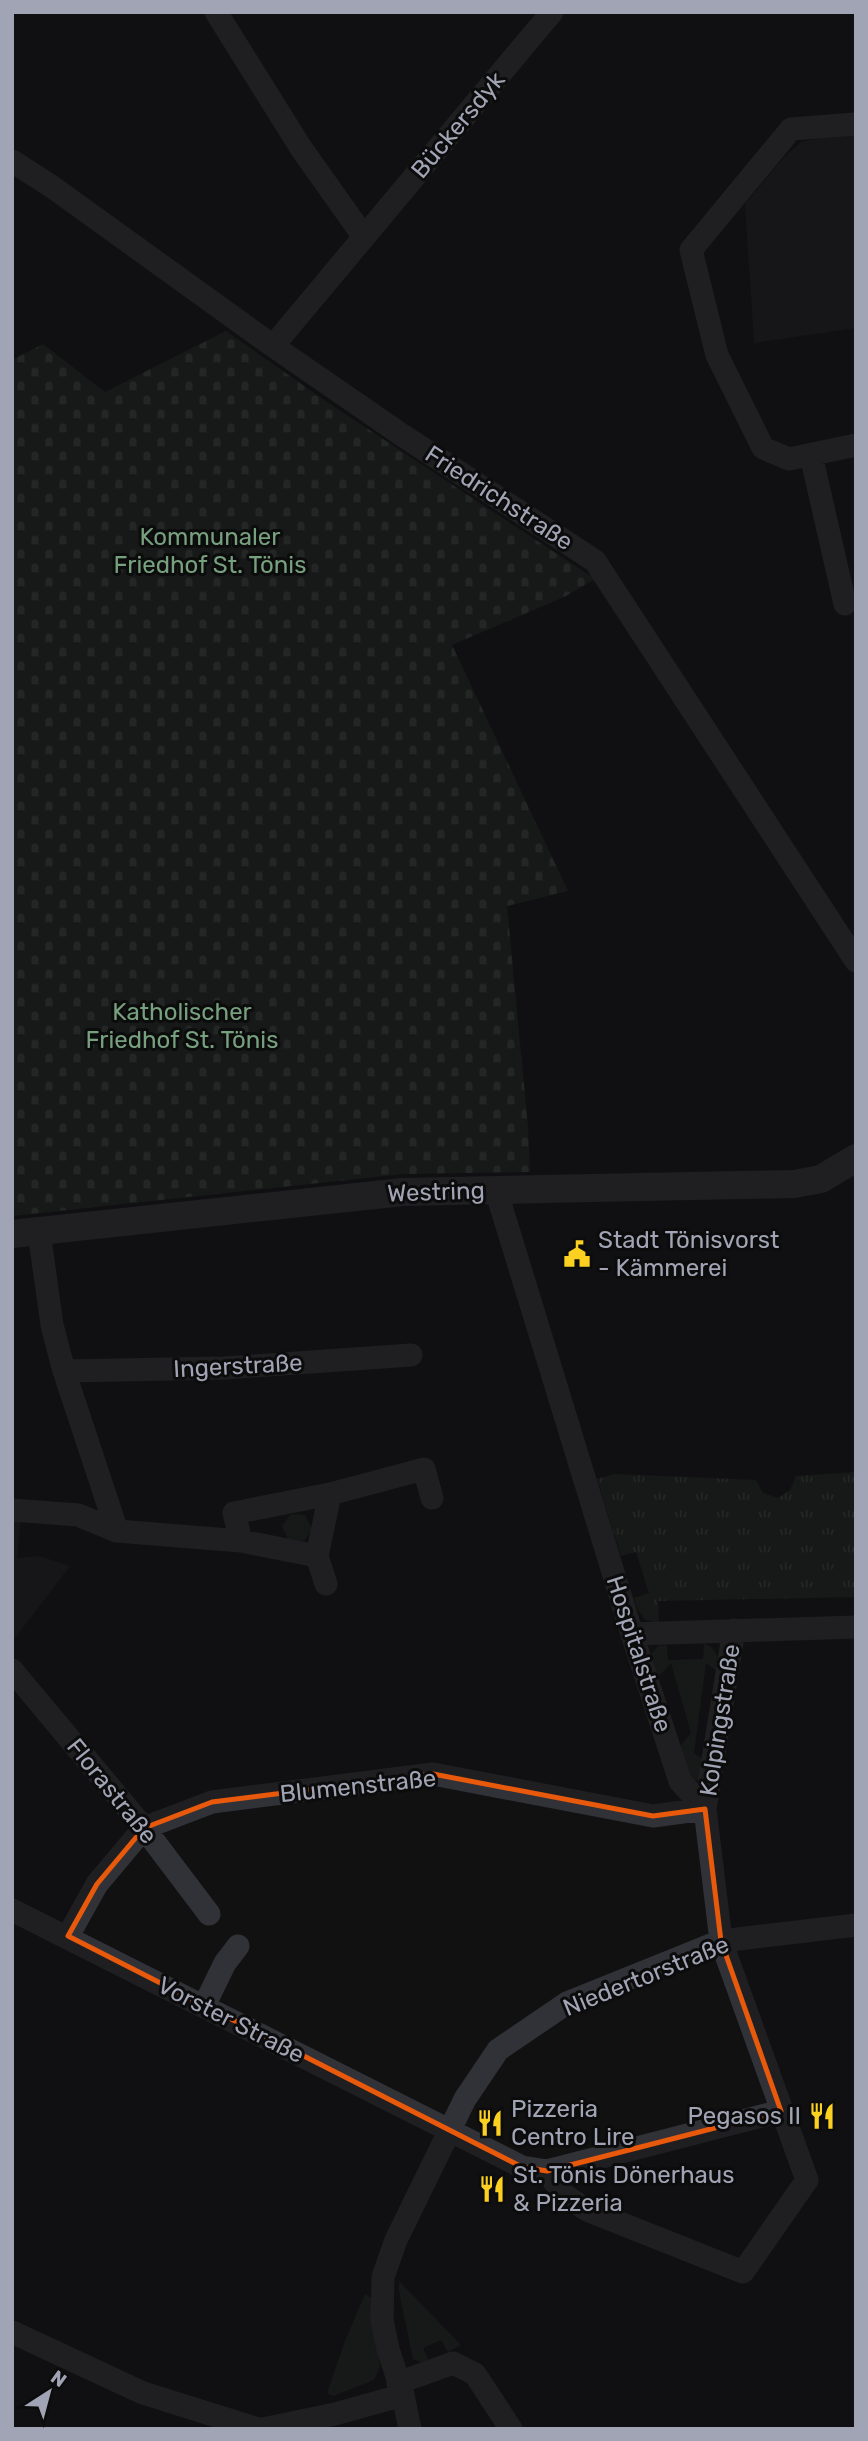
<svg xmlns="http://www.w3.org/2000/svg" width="868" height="2441" font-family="Rubik,sans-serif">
<defs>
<pattern id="cemetery-stones" width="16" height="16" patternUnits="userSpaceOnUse" patternTransform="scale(1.75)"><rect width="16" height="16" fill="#1d251f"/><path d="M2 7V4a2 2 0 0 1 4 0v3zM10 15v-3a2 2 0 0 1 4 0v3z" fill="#3b423d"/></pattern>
<pattern id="park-tufts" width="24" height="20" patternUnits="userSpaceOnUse" patternTransform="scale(1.75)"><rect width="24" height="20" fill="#1d251f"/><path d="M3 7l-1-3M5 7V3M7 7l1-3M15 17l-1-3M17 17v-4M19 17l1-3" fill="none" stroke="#3b423d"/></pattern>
</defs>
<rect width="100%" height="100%" fill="#111112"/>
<!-- built -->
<path fill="#1d1d1f" d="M856,134v194l-102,15 -9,-139 38,-46 18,-16 25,-6z
M12,1516h9l-4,42 22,-2 31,10 -58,76z"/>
<!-- grass -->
<path fill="#1d251f" d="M291,1514l14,1 7,14 -8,12 -16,-2 -6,-13z
M704,1644c14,3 15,18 18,31l-16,-12 -12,90 15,11 -7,14 -9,3 -16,-31 14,-17 -20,-70 -14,15 -6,-24 7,-8 9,-1 1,15 35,-1z
M399,2281l62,64 -13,7 -7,-12 -18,8 6,14 -4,2 -12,-5 -14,-68z
M365,2294l6,4 9,69 -6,13 -41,16 -6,-3 18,-52z"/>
<!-- cemetery -->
<path fill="url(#cemetery-stones)" d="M226,331l98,69 271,179 -29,17 -114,49 116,246 -61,15 21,221 2,45 -127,2 -391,42v-856l31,-16 62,48z"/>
<!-- park -->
<path fill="url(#park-tufts)" d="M856,1472v125l-198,4 1,22 -13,-3 -8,-10 -4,-12 15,-5 -13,-41 -15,4 -24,-77 17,-5 142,6 7,13 15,5 12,-8 6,-14z"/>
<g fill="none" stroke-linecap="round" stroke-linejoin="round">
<!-- minor -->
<path stroke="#313237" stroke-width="23" d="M216,12l85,136 63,89
M856,124l-65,5 -100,121 26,105 46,93 26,11 67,-14
M12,161l39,25 222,160 129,89 193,126 261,400
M273,346l279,-334
M811,455l34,149
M39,1232l13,93 12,46 53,160
M64,1371l160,-3 187,-13
M12,1510l66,5 39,16 124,10 76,15 9,28
M241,1541l-7,-28 96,-19
M317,1556l13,-62 94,-25 8,29
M632,1634l224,-7
M12,1670l132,158 65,86
M12,1910l510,257 25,4 16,23 24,16 156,62 64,-92 -86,-239 -16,-132 -25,-28 -48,-147 -136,-444
M68,1936l29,-52 47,-56 68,-26 221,-28 220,42 52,-7 29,-179
M204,2006l21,-43 13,-17
M547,2171l234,-60
M12,2332l131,61 115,36
M398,2383l55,-20 22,11 36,55
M263,2429l72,-15 68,-19
M410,2429l-7,-34 -15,-46 -6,-29 1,-43 13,-37 69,-141 33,-49 69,-47 154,-62 135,-16"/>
<!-- tertiary -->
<path stroke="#313237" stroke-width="28" d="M12,1234l391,-42 391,-8 27,-5 35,-21"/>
</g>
<!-- marked area -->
<path d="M0 0H868V2441H0ZM433,1774l220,42 52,-7 16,132 60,170 -234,60 -25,-4 -454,-231 29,-52 47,-56 68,-26z" fill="#111112" fill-opacity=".55" fill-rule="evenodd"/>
<path fill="none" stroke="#e8590c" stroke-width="5" stroke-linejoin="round" d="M433,1774l220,42 52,-7 16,132 60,170 -234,60 -25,-4 -454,-231 29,-52 47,-56 68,-26z"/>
<!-- icons -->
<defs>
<symbol id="civic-bare" viewBox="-9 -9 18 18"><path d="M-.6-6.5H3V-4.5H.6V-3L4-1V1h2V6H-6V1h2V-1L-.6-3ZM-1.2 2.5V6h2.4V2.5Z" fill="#fbd020" stroke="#0c0c0d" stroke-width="2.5" paint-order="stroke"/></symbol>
<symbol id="restaurant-bare" viewBox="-9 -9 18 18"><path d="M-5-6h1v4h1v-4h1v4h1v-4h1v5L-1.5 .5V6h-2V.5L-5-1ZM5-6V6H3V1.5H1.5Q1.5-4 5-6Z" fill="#fbd020" stroke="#0c0c0d" stroke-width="2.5" paint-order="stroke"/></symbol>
</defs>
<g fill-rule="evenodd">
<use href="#civic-bare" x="558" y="1235" width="38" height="38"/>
<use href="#restaurant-bare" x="803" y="2097" width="38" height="38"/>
<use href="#restaurant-bare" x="471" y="2104" width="38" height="38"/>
<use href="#restaurant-bare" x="473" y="2170" width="38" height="38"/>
</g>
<g text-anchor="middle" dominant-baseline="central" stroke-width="6" stroke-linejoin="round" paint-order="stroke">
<!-- street labels -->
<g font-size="24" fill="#a1a4b4" stroke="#0c0c0d">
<text transform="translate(458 125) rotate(-50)">Bückersdyk</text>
<text transform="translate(499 498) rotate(33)">Friedrichstraße</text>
<text transform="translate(436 1192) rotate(-2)">Westring</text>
<text transform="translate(238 1366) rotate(-3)">Ingerstraße</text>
<text transform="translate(639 1654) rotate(72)">Hospitalstraße</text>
<text transform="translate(720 1720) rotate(-81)">Kolpingstraße</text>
<text transform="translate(358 1786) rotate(-6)">Blumenstraße</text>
<text transform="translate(112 1791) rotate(51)">Florastraße</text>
<text transform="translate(646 1976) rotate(-22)">Niedertorstraße</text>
<text transform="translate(231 2020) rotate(27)">Vorster Straße</text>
</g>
<!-- park labels -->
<g font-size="24" fill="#77a07f" stroke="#0c0c0d">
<text x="210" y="537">Kommunaler<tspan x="210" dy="28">Friedhof St. Tönis</tspan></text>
<text x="182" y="1012">Katholischer<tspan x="182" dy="28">Friedhof St. Tönis</tspan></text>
</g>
<!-- poi labels -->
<g font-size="24" fill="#a1a4b4" stroke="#0c0c0d" text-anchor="start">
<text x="598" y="1240">Stadt Tönisvorst<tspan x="598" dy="28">- Kämmerei</tspan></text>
<text x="511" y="2109">Pizzeria<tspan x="511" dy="28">Centro Lire</tspan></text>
<text x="801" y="2116" text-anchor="end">Pegasos II</text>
<text x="513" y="2175">St. Tönis Dönerhaus<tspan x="513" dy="28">&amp; Pizzeria</tspan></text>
</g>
</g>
<!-- border -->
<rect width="868" height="2441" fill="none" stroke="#a1a4b4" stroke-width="28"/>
<!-- north arrow -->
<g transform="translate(49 2392) rotate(36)" stroke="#0c0c0d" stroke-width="5" paint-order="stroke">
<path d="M0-5L12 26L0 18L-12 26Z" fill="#a1a4b4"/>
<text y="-10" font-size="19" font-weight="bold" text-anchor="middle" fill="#a1a4b4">N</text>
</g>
</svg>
